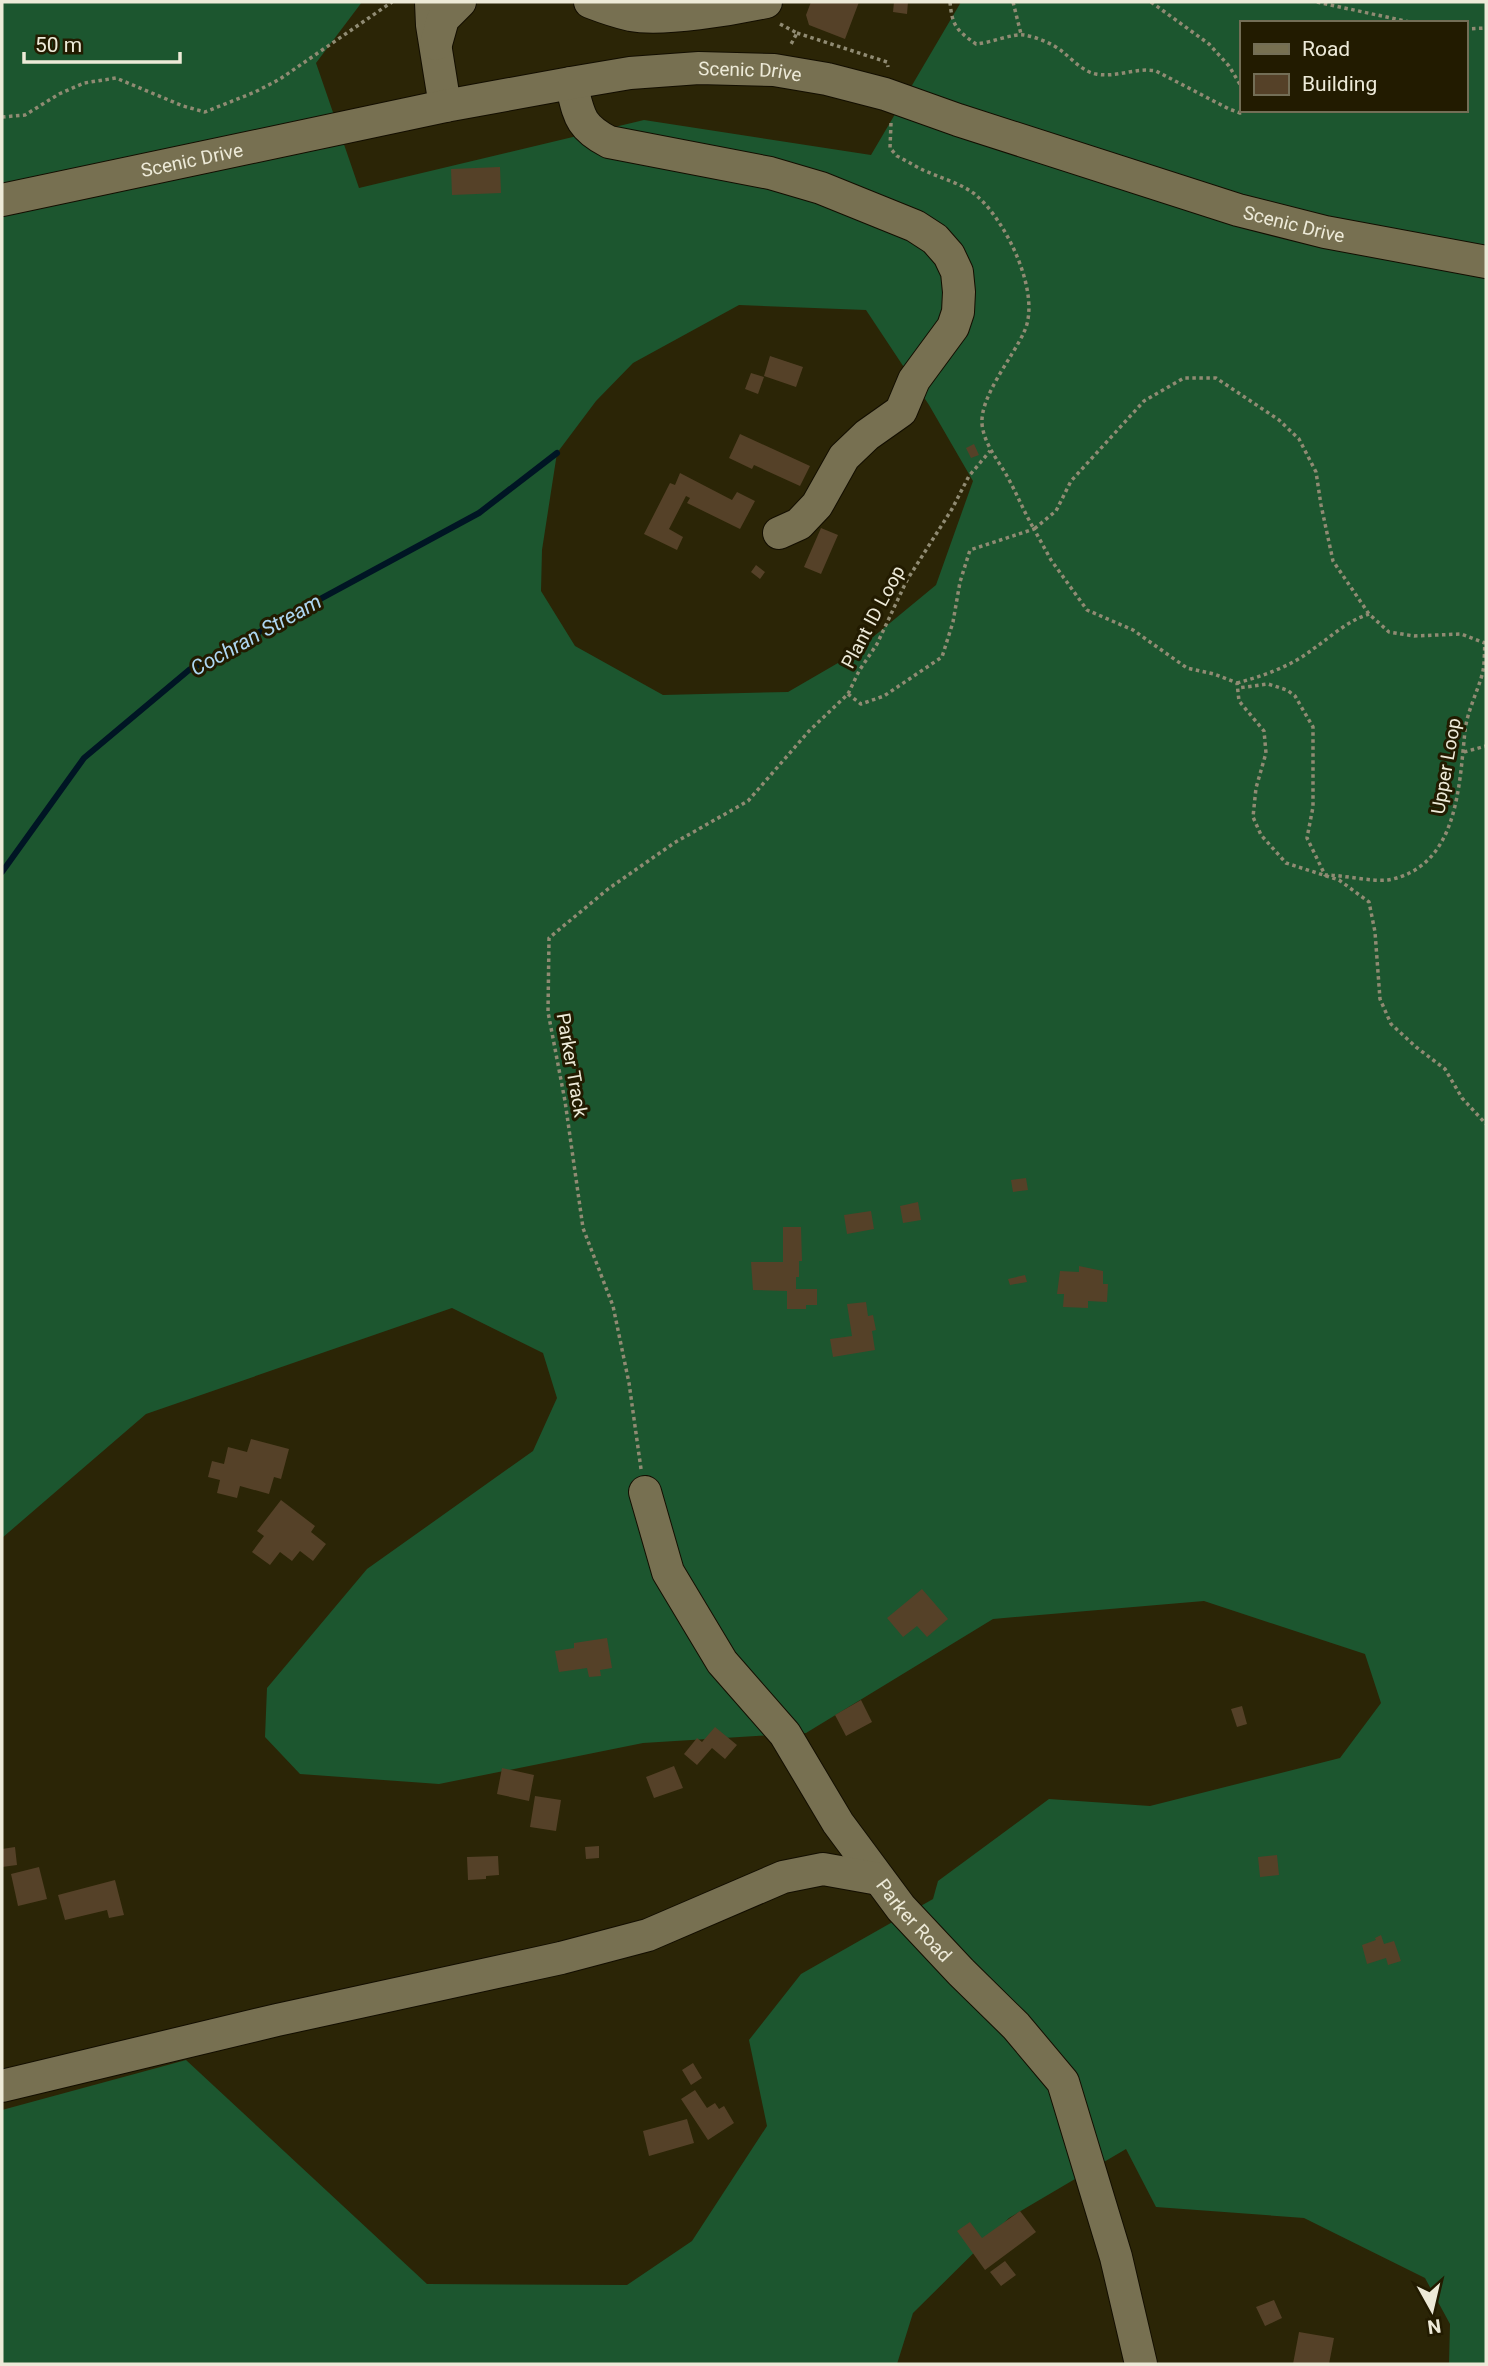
<svg xmlns="http://www.w3.org/2000/svg" width="1488" height="2366" font-family="Roboto,sans-serif">
<rect width="100%" height="100%" fill="#2b2506"/>
<!-- forest -->
<path fill="#1c562f" fill-rule="evenodd" d="M2,2h360l-46,61 43,125 285,-68 227,35 90,-153h525v2362h-37l1,-40 -25,-46 -121,-60 -148,-11 -30,-58 -117,69 -96,95 -16,51h-895v-254l184,-50 241,224 200,1 65,-44 75,-115 -18,-86 52,-66 132,-75 5,-18 111,-82 101,7 190,-48 41,-55 -16,-49 -161,-53 -211,18 -187,114 -163,10 -204,41 -139,-10 -35,-37 2,-49 100,-119 166,-118 24,-53 -14,-45 -91,-45 -306,106 -144,124zM1241,23h224v87h-224zM739,305l127,5 63,95 44,76 -37,104 -86,71 -62,36 -125,3 -88,-49 -34,-55 1,-41 15,-97 39,-52 37,-38z"/>
<g fill="none" stroke-linecap="round" stroke-linejoin="round">
<!-- stream -->
<path stroke="#001524" stroke-width="6" d="M2,872l82,-114 105,-88 290,-157 78,-60"/>
</g>
<!-- building -->
<path fill="#554128" d="M811,2h48l-14,37 -36,-14 -3,-10z
M894,2h14l-1,12 -14,-2z
M500,167l1,26 -49,2 -1,-26z
M770,356l33,11 -7,20 -32,-11z
M751,373l13,4 -6,17 -13,-5z
M740,434l70,32 -10,20 -46,-21 -2,4 -23,-11z
M974,444l5,11 -8,3 -5,-10z
M680,473l52,27 5,-8 18,9 -15,28 -53,-26 3,-5 -4,-2 -17,33 14,8 -6,13 -33,-16 26,-51 5,2z
M821,528l17,7 -17,39 -17,-7z
M756,565l9,7 -5,7 -9,-7z
M1026,1178l2,12 -15,2 -2,-12z
M918,1202l3,18 -18,3 -3,-17z
M871,1211l3,18 -27,5 -3,-19z
M783,1227h18l1,34h-3v16h-3v12h21v16h-11v4h-19v-18l-34,-1 -2,-28h32z
M1079,1266l24,5v13h5l-1,18 -19,-1v7l-25,-1 1,-13h-7l3,-23 19,1z
M1025,1275l2,7 -17,3 -2,-6z
M866,1302l2,14 5,-1 3,15 -4,1 3,19 -42,7 -3,-18 22,-3 -5,-32z
M251,1439l38,10 -8,30 -7,-2 -5,17 -29,-8 -3,12 -20,-5 3,-13 -12,-3 4,-16 12,3 4,-17 19,5z
M281,1500l34,26 -4,6 15,12 -13,17 -13,-10 -8,10 -12,-9 -10,13 -18,-13 12,-16 -7,-5z
M922,1589l26,30 -21,18 -10,-11 -14,11 -16,-19z
M607,1638l5,30 -12,2 1,6 -12,1 -2,-9 -28,4 -4,-21 19,-3v-5z
M861,1700l11,22 -26,14 -11,-21z
M1242,1706l5,18 -10,3 -6,-18z
M715,1727l22,18 -12,14 -13,-11 -15,17 -13,-11 13,-16 5,4z
M674,1766l9,22 -29,10 -8,-21z
M502,1768l32,7 -5,26 -32,-7z
M535,1796l26,4 -5,31 -26,-4z
M599,1846v12l-13,1 -1,-12z
M15,1847l2,18 -15,2v-18z
M1277,1855l2,20 -19,2 -2,-20z
M498,1856l1,19 -13,1v3l-18,1 -1,-23z
M39,1867l8,32 -29,7 -7,-32z
M115,1880l9,35 -15,3 -2,-8 -42,10 -7,-25z
M1381,1935l3,9 10,-3 7,20 -13,4 -2,-7 -19,6 -5,-19 14,-5 -1,-2z
M693,2063l9,15 -11,7 -9,-15z
M695,2090l12,18 8,-5 4,6 5,-3 10,17 -26,17 -27,-41z
M687,2119l7,24 -45,13 -6,-25z
M1020,2211l16,21 -51,38 -28,-39 13,-9 12,16z
M1005,2261l11,14 -15,11 -11,-14z
M1274,2300l8,18 -17,8 -9,-19z
M1299,2332l35,6 -5,26 -13,-1 -1,1h-22z"/>
<g fill="none" stroke-linecap="round" stroke-linejoin="round">
<defs>
<g id="minor">
<path d="M431,2l1,23 13,81"/>
<path d="M590,2c13,5 27,10 41,13 32,6 103,-6 135,-13"/>
<path d="M436,44l7,-25 17,-17"/>
<path d="M571,83c8,31 7,43 38,59l161,31 51,15 94,38 20,13 14,16 8,17 2,20 -1,20 -5,15 -39,53 -13,31 -34,24 -23,22 -27,48 -18,19 -20,9"/>
<path id="s1" d="M2,200l443,-94 126,-23 59,-10 69,-5 75,2 53,9 58,15 73,26 280,90 87,22 161,30"/>
<path id="s2" d="M645,1492l23,80 54,90 63,72 53,89 63,85 60,64 55,54 47,56 53,175 25,107"/>
<path d="M2,2086l275,-66 284,-62 87,-23 135,-58 40,-8 56,10"/>
</g>
</defs>
<!-- minor casing -->
<use href="#minor" stroke="#130e00" stroke-width="34"/>
<!-- path -->
<path stroke="#908b73" stroke-width="3.5" stroke-dasharray="3.5 3.5" stroke-linecap="butt" d="M950,2c2,23 6,28 26,42 14,-1 38,-11 48,-9 13,2 30,9 40,18 10,8 20,19 32,21 21,4 40,-7 60,-3l73,38 11,4 8,-3
M1013,2l8,32
M1151,2l58,42 20,22 12,20
M1317,2l97,21
M780,24l17,9 -7,13
M1465,29l21,-1
M797,33l90,29 1,5
M2,117l23,-2 34,-21 25,-11 32,-5 67,28 22,6 50,-20 25,-13 112,-77
M891,123l-1,25 7,8c8,4 16,9 24,13 16,8 44,15 57,28 29,26 64,98 46,135 -11,25 -44,64 -42,92 2,20 16,36 25,52 10,18 17,36 27,53l22,-18 15,-30 73,-80 40,-23h32l63,42 20,19 17,33 5,33 12,56 36,53 20,18 25,4 47,-2 24,9c-1,10 0,22 -3,32 -5,18 -15,37 -17,56 -6,56 -7,136 -77,149 -15,2 -45,-5 -63,-5l-18,-37 6,-31v-80l-18,-31 -8,-6 -19,-6 -30,4
M1237,683c26,-7 55,-17 76,-34 19,-13 34,-28 56,-35
M848,694l13,10 23,-8 58,-39 11,-35 7,-40 10,-32 64,-21 17,31 36,50 46,20 54,38 27,6 23,9 2,18 25,30 2,22 -10,35 -3,29 8,18 25,28 53,17 30,22 6,30 5,67 11,25 25,23 29,22 17,29 24,26
M1464,752l22,-6
M641,1469l-12,-86 -16,-77 -30,-78 -18,-127 -17,-89 1,-74 59,-49 66,-46 74,-42 61,-70 39,-37 11,-23 18,-27 30,-64 45,-71 17,-33 21,-25"/>
<!-- minor -->
<use href="#minor" stroke="#777051" stroke-width="32"/>
</g>
<g text-anchor="middle" dominant-baseline="central" stroke-width="6" stroke-linejoin="round" paint-order="stroke">
<!-- street labels -->
<g font-size="19" fill="#edead8" stroke="#221b00">
<text stroke="none"><textPath href="#s1" startOffset="761">Scenic Drive</textPath></text>
<text stroke="none"><textPath href="#s1" startOffset="194">Scenic Drive</textPath></text>
<text stroke="none"><textPath href="#s1" startOffset="1328">Scenic Drive</textPath></text>
<text transform="translate(873 617) rotate(-62)">Plant ID Loop</text>
<text transform="translate(1446 766) rotate(-80)">Upper Loop</text>
<text transform="translate(572 1065) rotate(80)">Parker Track</text>
<text stroke="none"><textPath href="#s2" startOffset="511">Parker Road</textPath></text>
</g>
<!-- water labels -->
<g font-size="21" font-style="italic" fill="#add6f1" stroke="#221b00">
<text transform="translate(256 635) rotate(-29)">Cochran Stream</text>
</g>
</g>
<!-- border -->
<rect width="1488" height="2366" fill="none" stroke="#edead8" stroke-width="7"/>
<!-- legend -->
<rect x="1240" y="21" width="228" height="91" fill="#221b00" stroke="#736e56" stroke-width="2"/>
<rect x="1254" y="44" width="35" height="10" fill="#777051" stroke="#736e56" stroke-width="2"/>
<text x="1302" y="56" font-size="21" fill="#edead8">Road</text>
<rect x="1254" y="74" width="35" height="21" fill="#554128" stroke="#736e56" stroke-width="2"/>
<text x="1302" y="91" font-size="21" fill="#edead8">Building</text>
<!-- north arrow -->
<g transform="translate(1432 2310) rotate(172)" stroke="#221b00" stroke-width="5" paint-order="stroke">
<path d="M0-5L12 26L0 18L-12 26Z" fill="#edead8"/>
<text y="-10" font-size="19" font-weight="bold" text-anchor="middle" fill="#edead8">N</text>
</g>
<!-- scale -->
<path d="M24 52v10h156v-10" fill="none" stroke="#edead8" stroke-width="3.5"/>
<text x="35" y="52" font-size="21" fill="#edead8" stroke="#221b00" stroke-width="5" paint-order="stroke">50 m</text>
</svg>
